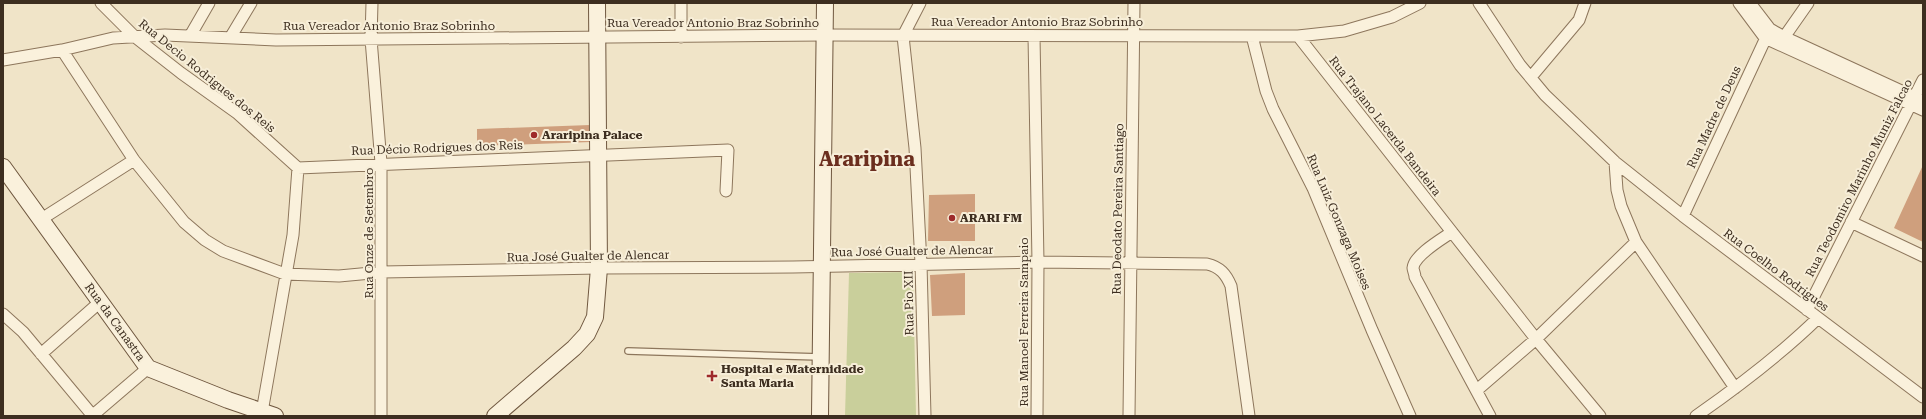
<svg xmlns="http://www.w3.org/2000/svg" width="1926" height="419" font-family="'Roboto Serif',serif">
<rect width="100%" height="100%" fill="#f0e4c8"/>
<!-- green -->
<path fill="#c9cf9b" d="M913,272l3,144h-71l4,-143z"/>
<!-- building -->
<path fill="#cf9f7d" d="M590,125l1,17 -114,4v-17z
M1923,165v77l-29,-14z
M975,194v47h-47l1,-46z
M965,273v42l-33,1 -2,-41z"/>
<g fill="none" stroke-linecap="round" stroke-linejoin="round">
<defs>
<path id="service" d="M628,351l192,6"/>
<path id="minor" d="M101,3l34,34 46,36 56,40 61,55
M372,3l-1,36 10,124v253
M681,3v34
M920,3l-17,33 12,112 6,116 4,152
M1479,3l41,62 25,30 70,67 68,54 240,181
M1739,3l26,35 158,72
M1750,3l20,26 14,8 139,64
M190,36l19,-33
M1034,36l4,226 -1,154
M1252,36l14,55 7,18 40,79 59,142 38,86
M1298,36l238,303 64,77
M230,38l21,-35
M1780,43l28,-40
M62,50l72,110 50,62 21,18 18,11 62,23 54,2 43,-4 217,-4 194,-1 245,-5 169,2c13,3 19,10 24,22l18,130
M3,60l59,-10 51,-12 52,-3 111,5 549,-5 473,1 46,-5 48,-14 28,-14
M1531,77l48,-57 6,-17
M1615,162l2,28 4,16 15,36 99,146
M298,168l430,-18 -2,41
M1683,216l87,-187
M40,220l94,-60
M1851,222l72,34
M1452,232c-10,7 -38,23 -39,36 0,2 2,6 2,9l75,139
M1807,310l116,-230
M3,314l20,18 70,84
M41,354l59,-52
M1477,390l59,-51 100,-97
M262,412l31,-177 5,-67
M92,416l56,-48
M1129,416l5,-413
M1696,416c43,-30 84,-61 122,-98"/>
<path id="secondary" d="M3,167l145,201 80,32 47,16
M495,416l79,-68 13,-14 8,-17 4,-49 -2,-265
M820,416l5,-413"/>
</defs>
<!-- service casing -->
<use href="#service" stroke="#8d765c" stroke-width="8"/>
<!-- minor casing -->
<use href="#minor" stroke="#8d765c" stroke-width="13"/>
<!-- secondary casing -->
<use href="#secondary" stroke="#6f573f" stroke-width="18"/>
<!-- service -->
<use href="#service" stroke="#faf1dc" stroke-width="5.5"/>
<!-- minor -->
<use href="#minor" stroke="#faf1dc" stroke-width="11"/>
<!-- secondary -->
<use href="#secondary" stroke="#faf1dc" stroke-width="16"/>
</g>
<!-- markers -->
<g fill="#9e2a2b" stroke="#f7eed8" stroke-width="1.5">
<circle cx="534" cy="135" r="4"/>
<circle cx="952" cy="218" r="4"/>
<path d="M710 370h4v4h4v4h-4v4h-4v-4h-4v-4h4z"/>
</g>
<g text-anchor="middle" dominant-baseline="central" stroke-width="4" stroke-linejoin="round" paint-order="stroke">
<!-- street labels -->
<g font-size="12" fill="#3d2e20" stroke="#f7eed8">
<text x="1037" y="22">Rua Vereador Antonio Braz Sobrinho</text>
<text x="713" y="23">Rua Vereador Antonio Braz Sobrinho</text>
<text x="389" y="26">Rua Vereador Antonio Braz Sobrinho</text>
<text transform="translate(207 76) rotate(39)">Rua Decio Rodrigues dos Reis</text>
<text transform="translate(1714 117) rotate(-65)">Rua Madre de Deus</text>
<text transform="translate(1385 126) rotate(52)">Rua Trajano Lacerda Bandeira</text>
<text transform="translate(437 148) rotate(-2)">Rua Décio Rodrigues dos Reis</text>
<text transform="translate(1859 178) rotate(-63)">Rua Teodomiro Marinho Muniz Falcao</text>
<text transform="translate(1118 209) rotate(-89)">Rua Deodato Pereira Santiago</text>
<text transform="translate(1339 222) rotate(67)">Rua Luiz Gonzaga Moises</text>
<text transform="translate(369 233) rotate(-90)">Rua Onze de Setembro</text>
<text transform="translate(912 251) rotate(-1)">Rua José Gualter de Alencar</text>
<text transform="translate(588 256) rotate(-1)">Rua José Gualter de Alencar</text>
<text transform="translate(1776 270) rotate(37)">Rua Coelho Rodrigues</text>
<text transform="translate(909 303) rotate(-91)">Rua Pio XII</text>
<text transform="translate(115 322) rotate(54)">Rua da Canastra</text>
<text transform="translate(1024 322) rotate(-90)">Rua Manoel Ferreira Sampaio</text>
</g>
<!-- poi labels -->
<g font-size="12" font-weight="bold" fill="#3d2e20" stroke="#f7eed8" text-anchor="start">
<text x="542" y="135">Araripina Palace</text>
<text x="960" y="218">ARARI FM</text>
<text x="721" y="369">Hospital e Maternidade<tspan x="721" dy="14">Santa Maria</tspan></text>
</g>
<!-- town labels -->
<g font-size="20" font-weight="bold" fill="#6b2e1e" stroke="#f7eed8">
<text x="867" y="159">Araripina</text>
</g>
</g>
<!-- border -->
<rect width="1926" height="419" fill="none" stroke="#3d2e20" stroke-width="8"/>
</svg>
